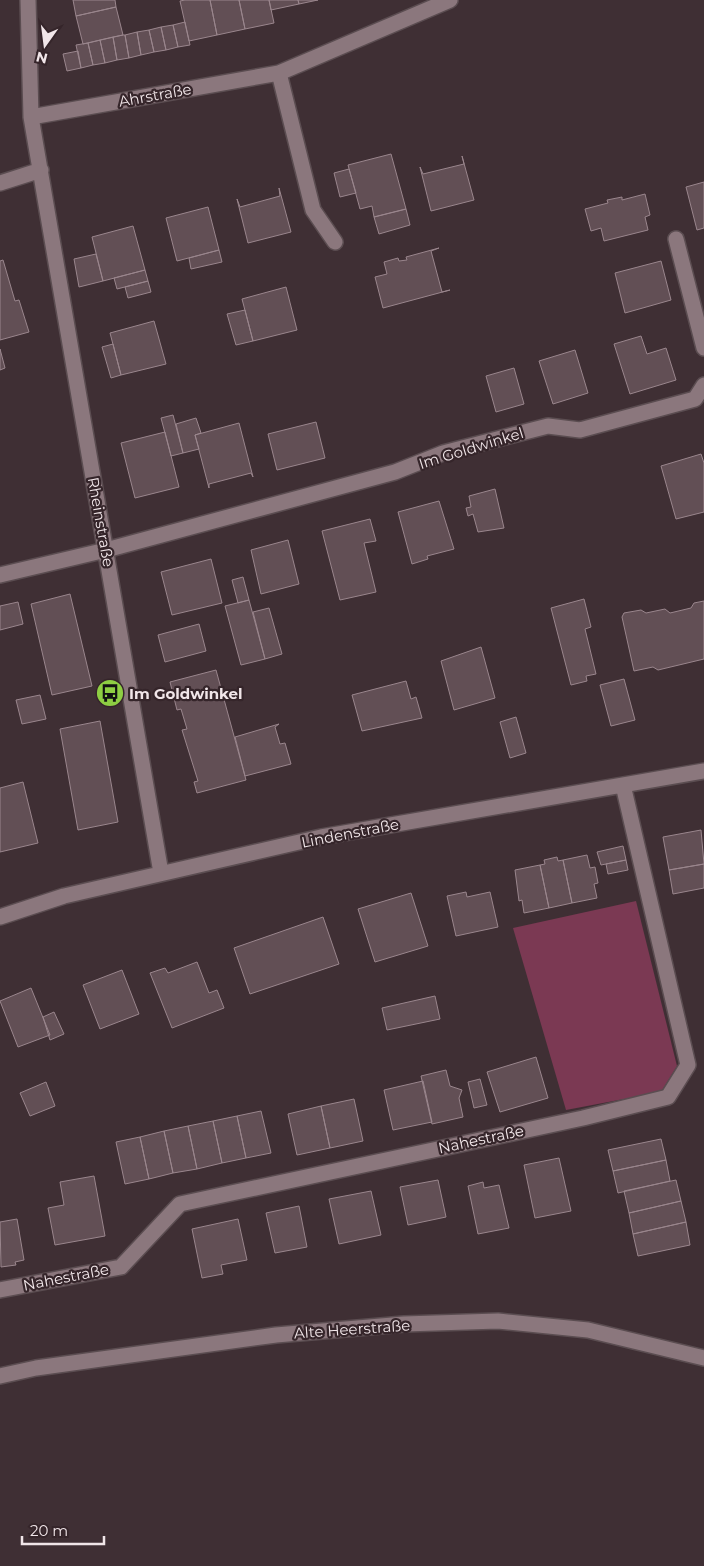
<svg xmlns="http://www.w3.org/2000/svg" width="704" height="1566" font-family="Montserrat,sans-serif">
<rect width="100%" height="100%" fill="#3f2f34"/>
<!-- green -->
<path fill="#7b3953" d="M636,901l41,165 -16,26 -95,18 -53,-182z"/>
<!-- building -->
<path fill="#624f55" stroke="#9a868d" d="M73,0h42l1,7 -40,9z
M185,0h25l7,35 -28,6 -9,-40z
M210,0h29l6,29 -28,6z
M239,0h30l5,23 -29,6z
M269,0h29l1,4 -28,6z
M298,0h20l-19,4z
M116,7l7,28 -40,9 -7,-28z
M185,22l5,23 -12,2 -5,-22z
M173,25l5,22 -12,3 -5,-23z
M161,27l5,23 -12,2 -5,-22z
M149,30l5,22 -13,3 -4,-23z
M137,32l4,23 -12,3 -4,-23z
M123,35h2l4,23 -12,2 -4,-23z
M113,37l4,23 -12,3 -5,-23z
M100,40l5,23 -12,2 -5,-22z
M88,43l5,22 -12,3 -5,-23z
M78,51l3,17 -14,3 -4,-17z
M391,154l15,55 -32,8 -2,-11 -12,3 -12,-44z
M462,156l12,44 -43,11 -11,-44 3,7 41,-10z
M349,169l7,24 -16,4 -6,-24z
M704,182v46l-7,2 -11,-43z
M279,188l12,44 -43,11 -11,-44 3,8 40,-11z
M645,194l5,21 -5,2 3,13 -44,11 -3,-13 -10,3 -6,-22 23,-6 -1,-3 15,-3v3z
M208,207l11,43 -42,11 -11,-43z
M406,209l4,16 -31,9 -5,-17z
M133,226l12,44 -42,11 -11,-44z
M439,248l-8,3 11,41 8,-2 -67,18 -8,-31 12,-3 -3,-12 14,-4 1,3 8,-1 -1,-3z
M219,250l3,12 -31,7 -2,-11z
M96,254l7,27 -24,6 -5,-28z
M3,260l12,41 4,-1 10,32 -29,8v-79z
M661,261l10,39 -46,13 -10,-40z
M145,270l3,11 -31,8 -3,-11z
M148,281l3,11 -23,6 -3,-11z
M286,287l11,43 -44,11 -11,-42z
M245,310l8,31 -17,4 -9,-31z
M154,321l12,43 -45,11 -11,-42z
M641,336l6,18 19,-6 10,32 -46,14 -16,-50z
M113,344l8,31 -10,3 -9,-31z
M0,349l5,19 -5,2z
M575,350l13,43 -35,11 -14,-43z
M514,368l10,36 -28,8 -10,-36z
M173,415l10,38 -12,3 -10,-38z
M196,418l5,15 -6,2 4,14 -16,4 -7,-29z
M316,422l9,36 -48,12 -9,-36z
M239,423l14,54 -2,-4 -42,11v4l-14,-53z
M165,432l14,55 -44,11 -14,-55z
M701,454l3,9v49l-28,7 -15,-53z
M495,489l9,39 -26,4 -5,-18 -5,2 -2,-8 5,-1 -2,-11z
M439,501l15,48 -27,7 1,3 -16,5 -14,-52z
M370,519l6,22 -12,2 12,49 -36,8 -18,-69z
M288,540l11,44 -38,10 -10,-44z
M211,559l11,44 -50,12 -11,-43z
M243,577l6,23 -11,3 -6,-23z
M70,594l22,92 -40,9 -21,-91z
M584,599l7,28 -6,2 11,45 -10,2 1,5 -16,4 -20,-77z
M249,600l16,59 -24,6 -16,-59z
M704,601v58l-46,11 -5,-3 -19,4 -12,-54 2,-4 17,-3 5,3 19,-4 5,4 21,-5 3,-5z
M18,602l5,22 -23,6v-24z
M269,608l13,46 -17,5 -12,-47z
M199,624l7,27 -41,11 -7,-27z
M481,647l14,51 -41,12 -13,-49z
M216,670l30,110 -49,13 -3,-11 4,-1 -16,-51 5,-1 -6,-20 -4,1 -7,-28z
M624,679l11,41 -24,6 -11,-41z
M406,681l5,18 5,-2 6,21 -60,13 -10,-36z
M40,695l6,24 -24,5 -6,-24z
M516,717l10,36 -16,5 -10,-36z
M100,721l18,101 -40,8 -18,-101z
M279,724l-4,3 5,17 5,-1 6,21 -46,12 -10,-39z
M23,782l15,61 -38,9v-64z
M701,830l3,34 -35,6 -6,-33z
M623,846l3,14 -25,5 -4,-13z
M587,855l3,13 5,-1 3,16 -4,1 3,14 -25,5 -9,-43z
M557,857l1,4 5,-1 9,43 -23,5 -9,-43 5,-1 -1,-4z
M626,860l2,10 -20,4 -2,-10z
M704,864v24l-31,6 -4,-24z
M540,865l9,43 -25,5 -2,-13 -3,1 -4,-31z
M466,892l1,5 23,-5 8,35 -42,9 -9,-40z
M411,893l17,53 -53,16 -17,-53z
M323,917l16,47 -89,30 -16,-46z
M197,962l12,31 8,-3 7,18 -52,20 -22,-55 15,-5 3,5z
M122,970l17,44 -39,15 -17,-44z
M31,988l19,47 -32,12 -18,-46z
M435,996l5,23 -53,11 -5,-22z
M54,1012l10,22 -14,6 -7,-23z
M536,1057l12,41 -48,14 -13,-40z
M446,1070l4,16 12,4 -3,8 4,19 -31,7 -11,-48z
M480,1079l7,26 -13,3 -6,-26z
M423,1081l9,41 -39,8 -9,-40z
M46,1082l9,24 -25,10 -10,-23z
M354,1099l9,42 -33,7 -9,-42z
M321,1106l9,42 -33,7 -9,-41z
M261,1111l10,42 -25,5 -9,-42z
M237,1116l9,42 -24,5 -9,-42z
M213,1121l9,42 -25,6 -9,-43z
M188,1126l9,43 -24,4 -9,-42z
M164,1131l9,42 -24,6 -9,-42z
M140,1137l9,42 -24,5 -9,-42z
M661,1139l5,21 -53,11 -5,-21z
M559,1158l12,53 -36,7 -11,-53z
M666,1160l4,21 -52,12 -5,-22z
M94,1176l11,60 -50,9 -7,-37 16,-3 -4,-23z
M438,1180l8,37 -38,8 -8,-38z
M676,1180l5,21 -52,12 -5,-22z
M483,1182l1,6 15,-3 10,43 -31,6 -10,-48z
M371,1191l10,44 -42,9 -10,-45z
M681,1201l5,21 -53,12 -4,-21z
M299,1206l8,41 -32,6 -9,-40z
M17,1219l7,41 -9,2 1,3 -15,2 -1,-45z
M238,1219l9,41 -26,5 2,9 -21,4 -10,-49z
M686,1222l4,23 -52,11 -5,-22z"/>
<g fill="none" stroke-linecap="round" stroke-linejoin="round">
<defs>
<path id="minor" d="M28,0l3,117 130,756
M279,73l34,137 22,32
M31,117l248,-44 171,-73
M0,183l41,-13
M676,239l28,109
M0,575l106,-25 289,-78 48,-19 105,-27 32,4 115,-31 9,-14
M0,917l64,-21 257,-59 383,-66
M0,1290l121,-23 59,-63 403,-86 85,-21 20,-32 -65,-280
M0,1376l36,-8 240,-33 128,-11 94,-3 90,9 116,28"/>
</defs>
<!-- minor casing -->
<use href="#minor" stroke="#5b4d51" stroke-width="18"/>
<!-- minor -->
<use href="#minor" stroke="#8b777d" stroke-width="15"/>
</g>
<!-- icons -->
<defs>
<symbol id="bus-disc" viewBox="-11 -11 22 22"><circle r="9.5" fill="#8ece43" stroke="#35252a"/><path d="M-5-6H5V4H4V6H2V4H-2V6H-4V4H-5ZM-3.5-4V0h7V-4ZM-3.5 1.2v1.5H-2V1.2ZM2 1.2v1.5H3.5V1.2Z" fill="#111"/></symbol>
</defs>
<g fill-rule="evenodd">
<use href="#bus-disc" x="94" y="677" width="32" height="32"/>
</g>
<g text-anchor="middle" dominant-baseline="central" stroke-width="4.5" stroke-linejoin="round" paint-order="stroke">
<!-- street labels -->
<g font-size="15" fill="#f1e6e9" stroke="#35252a">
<text transform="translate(155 95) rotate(-10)">Ahrstraße</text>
<text transform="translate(471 448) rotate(-17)">Im Goldwinkel</text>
<text transform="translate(101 522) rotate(80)">Rheinstraße</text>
<text transform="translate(350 833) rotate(-11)">Lindenstraße</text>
<text transform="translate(481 1139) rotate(-12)">Nahestraße</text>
<text transform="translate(66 1277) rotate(-11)">Nahestraße</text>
<text transform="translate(352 1329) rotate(-4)">Alte Heerstraße</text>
</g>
<!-- poi labels -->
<g font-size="15" font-weight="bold" fill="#f1e6e9" stroke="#35252a" text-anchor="start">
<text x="129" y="693">Im Goldwinkel</text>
</g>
</g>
<!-- north arrow -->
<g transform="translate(45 45) rotate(194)" stroke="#35252a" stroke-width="4" paint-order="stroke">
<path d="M0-4L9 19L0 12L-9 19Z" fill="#f1e6e9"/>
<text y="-8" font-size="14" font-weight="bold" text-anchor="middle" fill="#f1e6e9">N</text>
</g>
<!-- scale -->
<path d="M22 1536v8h82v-8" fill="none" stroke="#f1e6e9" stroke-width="2.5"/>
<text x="30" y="1536" font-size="15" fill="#f1e6e9" stroke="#35252a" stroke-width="4" paint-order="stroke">20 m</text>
</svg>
